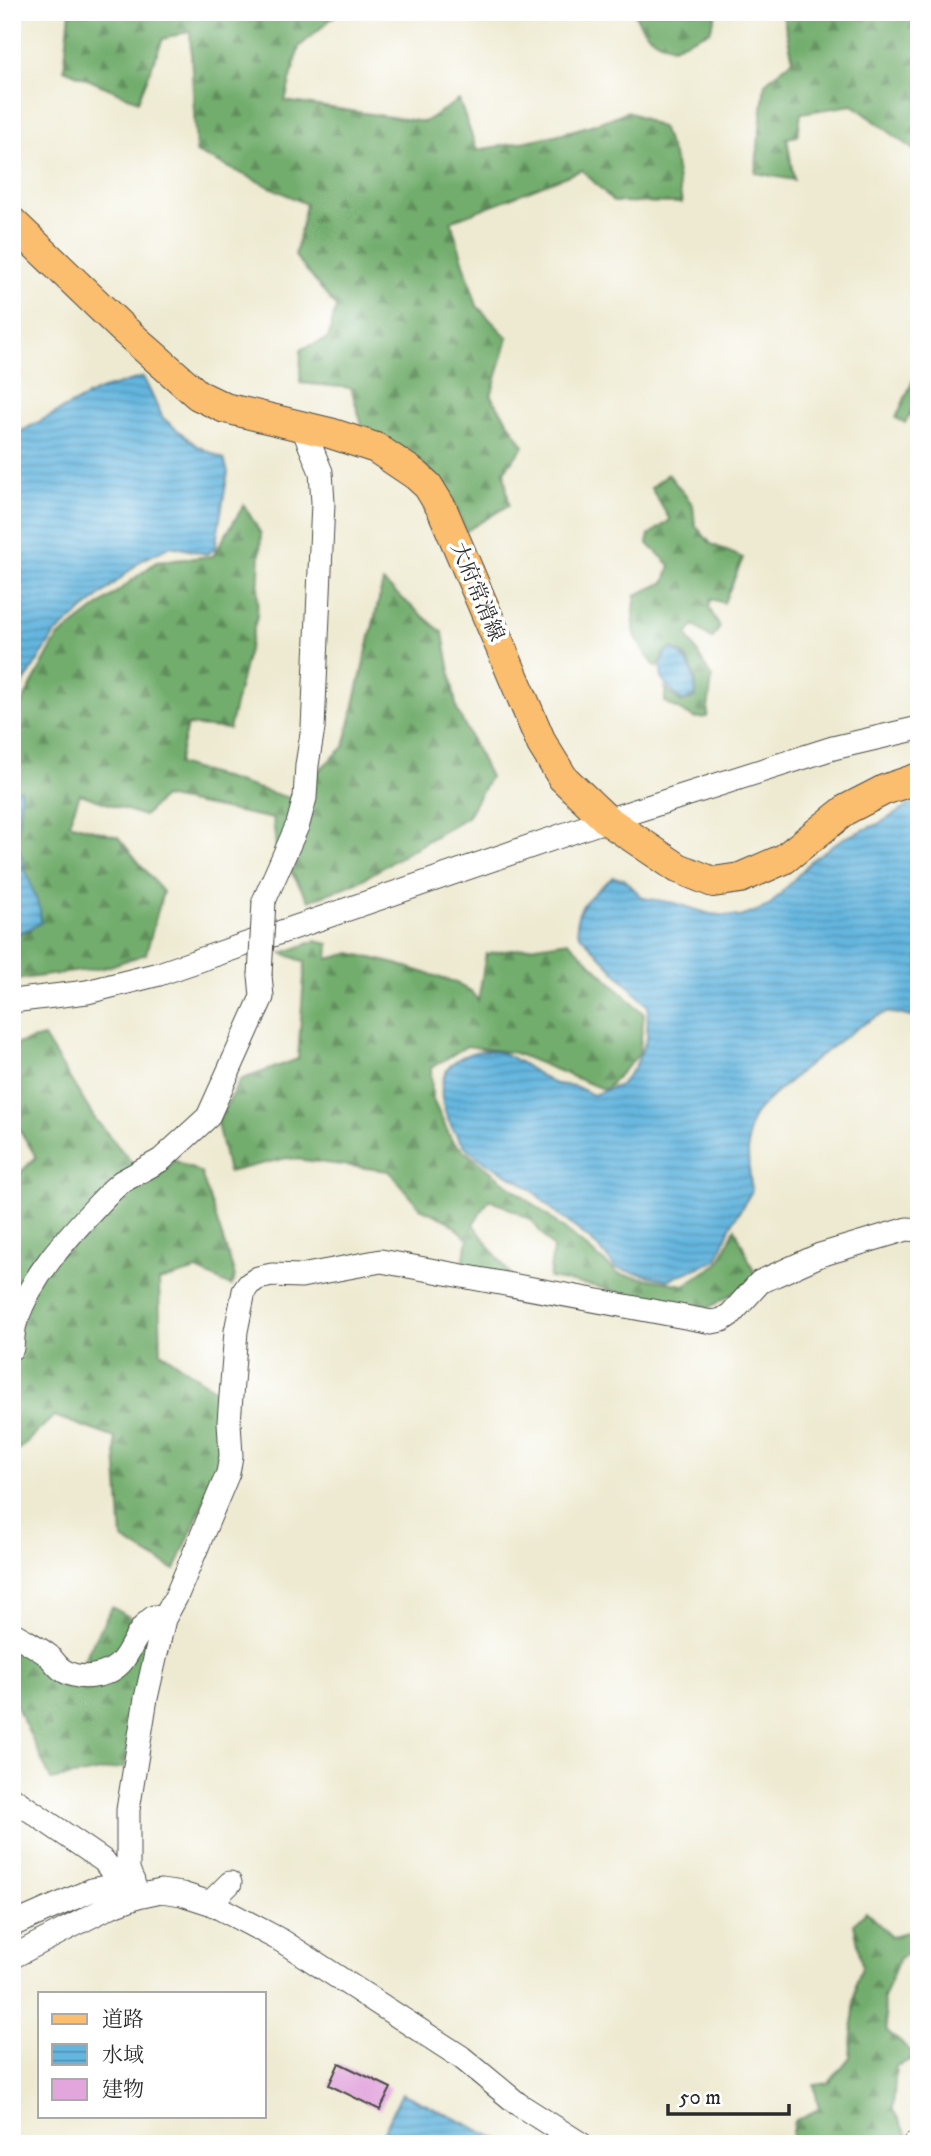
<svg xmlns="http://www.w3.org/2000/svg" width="931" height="2156" font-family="'IM FELL DW Pica','Noto Serif JP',serif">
<defs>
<pattern id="forest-firs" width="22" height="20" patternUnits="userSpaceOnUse" patternTransform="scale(1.75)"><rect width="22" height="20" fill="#72ad6d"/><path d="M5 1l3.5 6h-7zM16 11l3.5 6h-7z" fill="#5e8d5a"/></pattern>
<pattern id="water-rules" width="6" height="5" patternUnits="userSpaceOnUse" patternTransform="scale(1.75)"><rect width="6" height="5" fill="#64b6df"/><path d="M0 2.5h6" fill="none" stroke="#5394b5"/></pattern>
</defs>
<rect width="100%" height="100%" fill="#fff"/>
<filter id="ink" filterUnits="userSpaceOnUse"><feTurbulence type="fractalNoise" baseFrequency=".0143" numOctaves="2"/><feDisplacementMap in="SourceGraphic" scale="14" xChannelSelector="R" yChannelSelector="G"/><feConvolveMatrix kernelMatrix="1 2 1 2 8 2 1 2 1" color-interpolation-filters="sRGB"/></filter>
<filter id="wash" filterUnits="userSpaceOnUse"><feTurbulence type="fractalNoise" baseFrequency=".00686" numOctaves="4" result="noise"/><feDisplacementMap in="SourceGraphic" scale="28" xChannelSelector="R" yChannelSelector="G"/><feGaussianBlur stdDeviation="1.57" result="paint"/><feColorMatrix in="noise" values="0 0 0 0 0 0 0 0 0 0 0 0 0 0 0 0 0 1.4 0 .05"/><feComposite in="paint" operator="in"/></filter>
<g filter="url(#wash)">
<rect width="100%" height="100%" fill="#eeead1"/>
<!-- forest -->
<path fill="url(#forest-firs)" stroke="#4e6c4c" stroke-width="2" d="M70,12h269l-40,35 -14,54 139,21 35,-22 18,50c52,-9 102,-17 151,-39l34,17 12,30 8,45 -68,-1 -32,-32 -131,51 26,85 31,32 -17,58 33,50 -20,25 5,34 -43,26 -17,-39 -38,-41 -47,-19 -13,-44 -51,-5 1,-34 27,-10 8,-32 -41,-51 11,-52 -110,-52 -6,-121 -27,8 -25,62 -74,-32z
M634,12h83l-7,19 -37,16c-22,-7 -30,-14 -39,-35z
M782,12h60l23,8 8,-8h46v142l-66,-49 -52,8 -3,23 -11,2 7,42 -39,-7 10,-90 28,-23z
M919,367v34l-14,22 -9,-5z
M668,474l25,31 2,20 16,19 32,14 -19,45 -13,-4 -2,9 11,19 -8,12 -18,-14 -7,10 25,43 -5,39 -13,1 -29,-16v-14l16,15 15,-6c2,-21 -5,-40 -24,-49l-8,4 -6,16 -3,-2c-22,-27 -25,-36 -19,-71l29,-13 5,-17 -23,-22 2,-8 21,-15 -19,-32z
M244,505l17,29 -4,82 -28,113 -42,-4 -9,39 111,34 55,-51 39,-165 60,51 14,77 33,67 -23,40 -109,65 -49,19 -33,-54 -3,-28 -110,-22 -19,19 -64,-22 -11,29 49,14 45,55 -17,62 -42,14 -92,12v-47l18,-2 -18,-40v-170l45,-83 99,-76 57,-6z
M315,941l14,3 -1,15 23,-6 49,12 54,17 17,9 7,10 8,-47 82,-13 76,73 -5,40 -34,36 -90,-37 -48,-7 -36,22 1,30 20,43 91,71 76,62 65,11 35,-22 16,-35 21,48 -22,17 -31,18 -40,-6 -65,-18 -49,-9 4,-30 -23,-29 -40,-20 -17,25 39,53 -51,-7 7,-31 -20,-18 -28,-13 -31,-37 -102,-13 -59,14 -11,-49 23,-43 58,-21 7,-97 -23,-9z
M44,1037l51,82 55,65 24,-24 27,13 34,103 -4,10 -34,-16 -38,11 2,71 59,41v70l-45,107 -53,-31 -7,-101 -61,-22 -42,40v-275l24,-24 -24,-40v-72z
M112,1607l40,23 -27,137 -74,13 -39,-84v-55l60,41z
M866,1912l25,24 28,-7v17l-20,13 -16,39 4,33 31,26 -22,9 -3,44 15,25 -12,9h-106l4,-23 25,-12 -5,-24 15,-2 21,-26 6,-73 6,-18 -8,-42z"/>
<!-- water -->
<path fill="url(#water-rules)" stroke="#487085" stroke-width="2" d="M143,377l20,41 34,28 27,13 4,13 -13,77 -9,5 -35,-8 -29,14 -88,75 -42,67v-266l85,-45z
M673,649c17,9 22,28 23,47l-14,5c-19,-19 -27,-22 -16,-49z
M21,789l-4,54 8,23 -13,1v-77z
M919,799v220c-9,-2 -23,-7 -32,-6 -23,4 -119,82 -133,103 -10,16 -5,56 -2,75l-21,34 -14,35 -49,20 -53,-12c-17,-25 -39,-39 -62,-58 -9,-8 -18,-18 -28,-25 -20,-14 -50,-24 -65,-45 -18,-23 -31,-66 2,-83 38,-20 60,10 91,26 6,3 14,1 21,3 6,2 13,6 19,9l27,-10 15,-18 12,-29 1,-32 -69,-72c-10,-25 17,-43 34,-57l11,2 19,19 32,5 35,11 31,3 28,-11 44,-47 31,-21 36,-15z
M26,870l14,40 1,13 -29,14v-66z
M402,2093l106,51h-107l-19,-9z"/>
<g id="blocks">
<!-- building -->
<path fill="#e2a6dd" d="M339,2063l52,25 -11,22 -51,-25z"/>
</g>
</g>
<g filter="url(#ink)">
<use href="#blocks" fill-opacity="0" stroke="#484844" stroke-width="2"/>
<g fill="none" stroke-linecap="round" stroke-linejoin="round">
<defs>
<path id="minor" d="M264,901l34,-77 7,-26 2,-33 6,-37 10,-225 -2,-31 -19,-46
M12,1001l75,-9 72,-18 448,-154 226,-72 86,-20
M12,1348c1,-8 1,-19 4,-27 18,-52 59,-91 96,-131l9,-8 40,-22 47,-43 54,-120 -2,-22
M12,1633c12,7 26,14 37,23 5,5 9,12 15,15 18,11 47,5 59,-11 11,-15 15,-32 31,-43l10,2
M12,1798l92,63 17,23
M138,1896l-10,-27v-59l18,-112 18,-79 12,-22 52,-124 3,-17 -2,-34 7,-91 8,-40 5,-7 9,-6 14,-3 29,1 80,-15 331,61 10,-2 9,-6 29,-32 60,-27 87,-26 12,1
M210,1903l20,-20
M12,1925l80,-35 41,-9
M12,1957l99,-51 27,-10 23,-5 21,3 28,9 72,38 179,116 57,47 63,40
M915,2144l4,-3"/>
<path id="major" d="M12,222l109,105 77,68 27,13 105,25 46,15 40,27 12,11 14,23 100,235 21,34 44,42 71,48 35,14 27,-4 44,-19 63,-50 37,-19 35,-12"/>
</defs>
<!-- minor casing -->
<use href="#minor" stroke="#484844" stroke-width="25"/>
<!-- major casing -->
<use href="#major" stroke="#484844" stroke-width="32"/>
<!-- minor -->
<use href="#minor" stroke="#fff" stroke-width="23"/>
<!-- major -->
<use href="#major" stroke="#fbbd6e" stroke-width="30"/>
<defs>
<path id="minor-bridge" d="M260,975l4,-74"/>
</defs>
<!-- minor-bridge casing -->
<use href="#minor-bridge" stroke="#484844" stroke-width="25" stroke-linecap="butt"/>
<!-- minor-bridge -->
<use href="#minor-bridge" stroke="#fff" stroke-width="23"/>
</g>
</g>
<g text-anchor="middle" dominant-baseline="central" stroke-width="7" stroke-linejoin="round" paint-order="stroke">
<!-- street labels -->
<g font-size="21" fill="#2b2b2b" stroke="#fff">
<text transform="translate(477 592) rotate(67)">大府常滑線</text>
</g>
</g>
<!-- margin -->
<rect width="931" height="2156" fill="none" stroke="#fff" stroke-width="42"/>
<!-- legend -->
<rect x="38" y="1992" width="228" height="126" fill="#ffffff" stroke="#aaaaaa" stroke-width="2"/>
<rect x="52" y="2014" width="35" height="10" fill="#fbbd6e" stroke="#aaaaaa" stroke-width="2"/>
<text x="102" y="2026" font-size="21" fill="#2b2b2b">道路</text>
<rect x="52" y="2044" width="35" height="21" fill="url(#water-rules)" stroke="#aaaaaa" stroke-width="2"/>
<text x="102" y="2062" font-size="21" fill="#2b2b2b">水域</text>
<rect x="52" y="2079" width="35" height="21" fill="#e2a6dd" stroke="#aaaaaa" stroke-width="2"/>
<text x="102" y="2096" font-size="21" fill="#2b2b2b">建物</text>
<!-- scale -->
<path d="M668 2104v10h121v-10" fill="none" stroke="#2b2b2b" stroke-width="3.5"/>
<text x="679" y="2104" font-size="21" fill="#2b2b2b" stroke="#ffffff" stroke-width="5" paint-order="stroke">50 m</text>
</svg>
